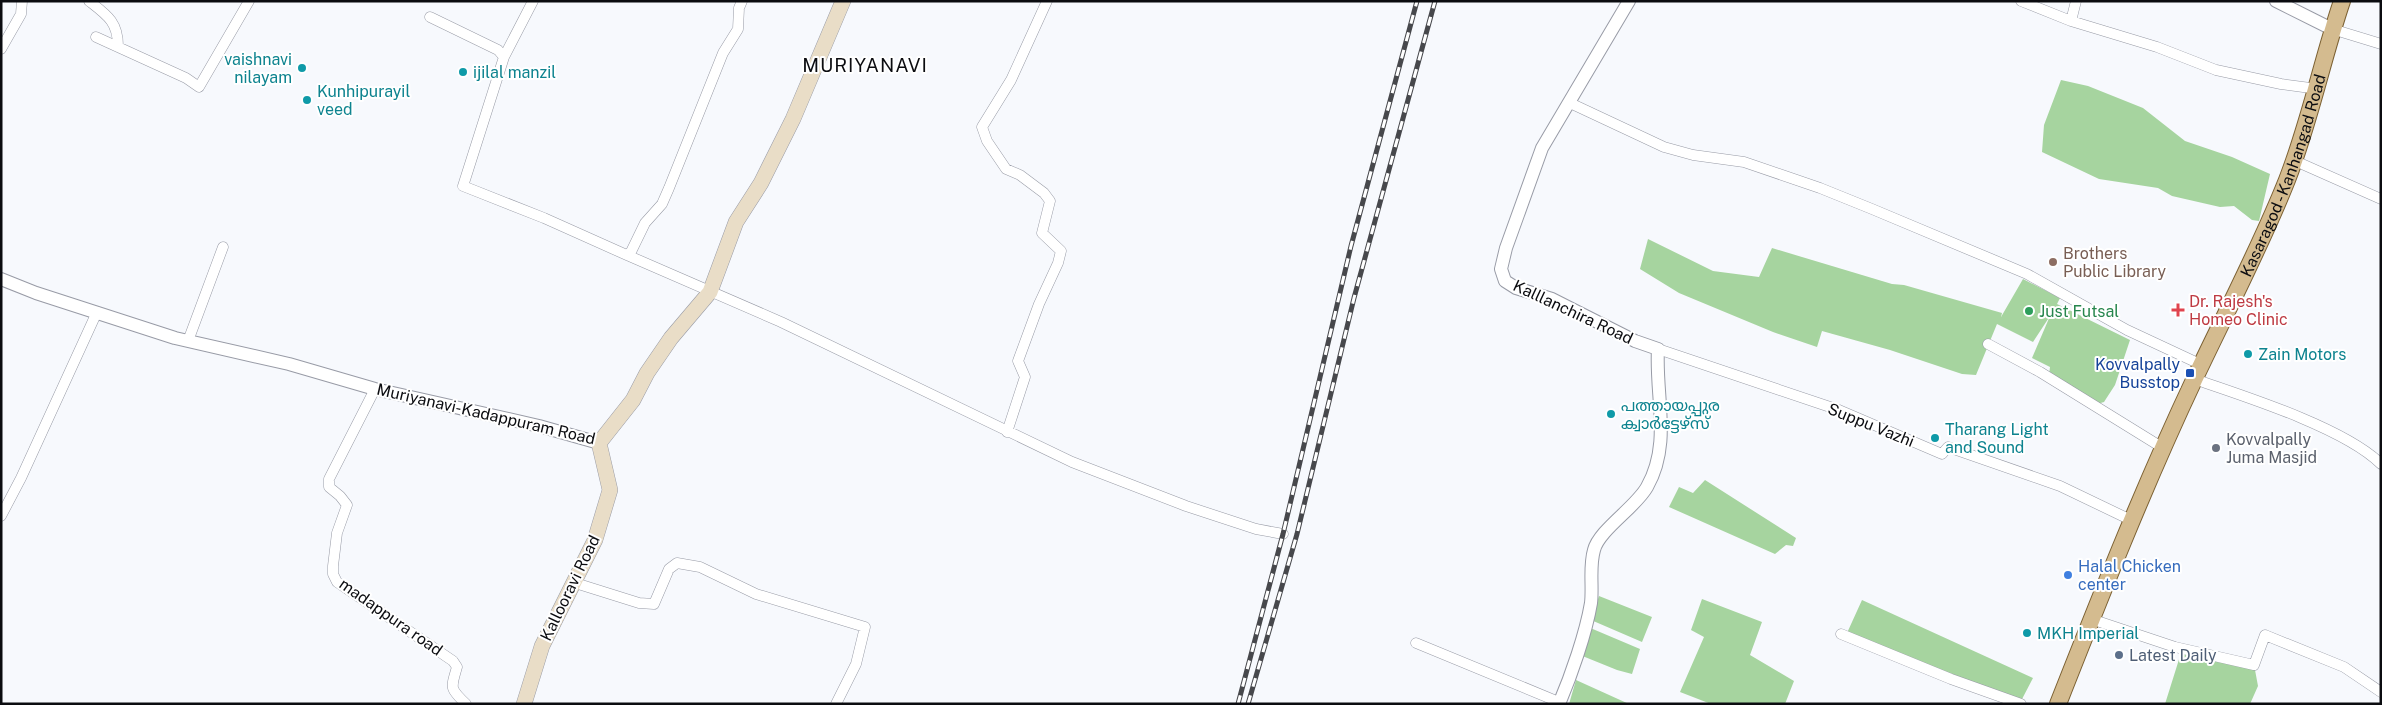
<svg xmlns="http://www.w3.org/2000/svg" width="2382" height="705" font-family="'Public Sans','Noto Sans Malayalam',sans-serif">
<rect width="100%" height="100%" fill="#f7f9fd"/>
<!-- green -->
<path fill="#a6d49f" d="M2061,80l27,6 55,22 42,33 47,16 38,17 -11,47 -7,-1 -18,-14 -14,1 -48,-11 -14,-8 -59,-9 -57,-27 2,-27z
M1648,239l65,32 46,6 13,-29 120,36 12,1 98,28 -1,4 22,-38 37,19 -3,6 73,36 -15,45 -11,17 -7,2 -48,-29 1,-8 -18,-9 18,-42 -17,26 -36,-18 -21,51 -14,-1 -72,-24 -68,-19 -5,16 -44,-15 -94,-39 -39,-24z
M1705,480l91,58 -3,8 -7,-1 -11,9 -106,-47 10,-20 14,6z
M1599,596l53,21 -10,25 -51,-22z
M1702,599l60,23 -12,33 44,26 -9,23h-74l-31,-12 24,-55 -13,-7z
M1862,600l171,78 -12,23 -174,-68z
M1588,627l52,22 -8,25 -15,-4 -37,-15z
M2181,653l74,17 3,16 -8,18h-85z
M1576,680l53,24h-60z"/>
<g fill="none" stroke-linecap="round" stroke-linejoin="round">
<defs>
<path id="minor" d="M89,1c18,14 29,21 29,45
M742,1l-3,7 -1,21 -15,24 -54,135 -7,16 -17,19 -16,33 152,66 291,140 114,44 70,23 27,5
M2021,1l50,20 86,26 59,23 65,14 37,5
M430,17l68,33 6,7 -41,129 81,32 85,38
M2071,21l5,-20
M2332,29l49,15
M96,37l90,41 13,9 50,-86
M1,49l20,-35 1,-13
M504,57l29,-56
M1570,103l94,44 29,8 51,7 76,26 52,21 155,65 100,56 75,35
M2293,160l88,39
M188,341l35,-94
M1988,344l52,28 123,76
M1658,349l181,61 103,44 6,-7 112,39 73,35
M2194,379c50,17 151,49 187,85
M375,389l-46,90v8l11,9 7,9 -10,28 -4,33v8l4,8 116,79 4,6c-6,21 -8,21 9,37
M1007,432l18,-55 -7,-16 21,-57 19,-41 3,-12 -19,-18 8,-32 -6,-8 -24,-18 -14,-6 -19,-28 -5,-14 29,-47 36,-79
M1,516l20,-38 76,-166
M572,582l67,21 15,1 15,-35 8,-6 23,4 56,27 109,33 -9,37 -20,40
M2091,619l84,28 79,18 11,-30 79,32 37,25
M1841,634l110,45 70,25
M1416,643l143,59"/>
<path id="tertiary" d="M2276,1l56,28
M1,279l35,14 139,45 114,26 86,25 164,37 60,17
M1559,704c12,-28 27,-71 32,-101 2,-17 -2,-36 3,-53 5,-20 42,-43 53,-63 25,-44 8,-91 11,-138l-23,-8 -83,-42 -36,-11 -11,-7 -4,-12 5,-21 36,-100 87,-147"/>
<path id="secondary" d="M524,704l18,-58 53,-106 15,-50 -11,-47 34,-43 14,-27 24,-35 39,-46 26,-70 25,-39 32,-64 50,-118"/>
<g id="primary">
<path id="s1" d="M2058,704c43,-109 86,-218 136,-324 31,-66 66,-132 93,-200 23,-59 35,-120 55,-179"/>
</g>
</defs>
<!-- minor casing -->
<use href="#minor" stroke="#989ba6" stroke-width="11"/>
<!-- tertiary casing -->
<use href="#tertiary" stroke="#989ba6" stroke-width="14"/>
<!-- secondary casing -->
<use href="#secondary" stroke="#989ba6" stroke-width="16"/>
<!-- primary casing -->
<use href="#primary" stroke="#7b6032" stroke-width="18"/>
<!-- minor -->
<use href="#minor" stroke="#fff" stroke-width="10"/>
<!-- tertiary -->
<use href="#tertiary" stroke="#fff" stroke-width="12"/>
<!-- secondary -->
<use href="#secondary" stroke="#e9ddc7" stroke-width="15"/>
<!-- primary -->
<use href="#primary" stroke="#d4bb8f" stroke-width="16"/>
<defs>
<path id="rail" d="M1238,704l45,-170 68,-288 66,-245
M1248,704l49,-170 57,-236 81,-297"/>
</defs>
<!-- rail casing -->
<use href="#rail" stroke="#47484c" stroke-width="5"/>
<!-- rail -->
<use href="#rail" stroke="#fff" stroke-width="3" stroke-dasharray="9" stroke-linecap="butt"/>
</g>
<!-- markers -->
<g fill="#0f9aa8" stroke="#fff" stroke-width="2">
<circle cx="302" cy="68" r="5"/>
<circle cx="463" cy="72" r="5"/>
<circle cx="307" cy="100" r="5"/>
<circle cx="2248" cy="354" r="5"/>
<circle cx="1611" cy="414" r="5"/>
<circle cx="1935" cy="438" r="5"/>
<circle cx="2027" cy="633" r="5"/>
</g>
<circle fill="#8d6e63" stroke="#fff" stroke-width="2" cx="2053" cy="262" r="5"/>
<path fill="#e0444e" stroke="#fff" stroke-width="2" d="M2175.5 302.5h5v5h5v5h-5v5h-5v-5h-5v-5h5z"/>
<circle fill="#2e9e5b" stroke="#fff" stroke-width="2" cx="2029" cy="311" r="5"/>
<rect fill="#1a4fb4" stroke="#fff" stroke-width="2" x="2185" y="368" width="10" height="10" rx="2.5"/>
<circle fill="#6b7280" stroke="#fff" stroke-width="2" cx="2216" cy="448" r="5"/>
<circle fill="#3f7fe0" stroke="#fff" stroke-width="2" cx="2068" cy="575" r="5"/>
<circle fill="#5c6f8a" stroke="#fff" stroke-width="2" cx="2119" cy="655" r="5"/>
<g text-anchor="middle" dominant-baseline="central" stroke-width="4" stroke-linejoin="round" paint-order="stroke">
<!-- culture labels -->
<g font-size="16" fill="#0d838f" stroke="#fff" text-anchor="start">
<text x="292" y="59" text-anchor="end">vaishnavi<tspan x="292" dy="18">nilayam</tspan></text>
<text x="473" y="72">ijilal manzil</text>
<text x="317" y="91">Kunhipurayil<tspan x="317" dy="18">veed</tspan></text>
<text x="2258" y="354">Zain Motors</text>
<text x="1621" y="405">പത്തായപ്പുര<tspan x="1621" dy="18">ക്വാർട്ടേഴ്സ്</tspan></text>
<text x="1945" y="429">Tharang Light<tspan x="1945" dy="18">and Sound</tspan></text>
<text x="2037" y="633">MKH Imperial</text>
</g>
<!-- street labels -->
<g font-size="16" fill="#0b0c10" stroke="#fff">
<text stroke="none"><textPath href="#s1" startOffset="575">Kasaragod - Kanhangad Road</textPath></text>
<text transform="translate(1573 312) rotate(25)">Kalllanchira Road</text>
<text transform="translate(486 414) rotate(13)">Muriyanavi-Kadappuram Road</text>
<text transform="translate(1871 425) rotate(22)">Suppu Vazhi</text>
<text transform="translate(570 588) rotate(-64)">Kallooravi Road</text>
<text transform="translate(391 617) rotate(35)">madappura road</text>
</g>
<!-- education labels -->
<g font-size="16" fill="#785e54" stroke="#fff" text-anchor="start">
<text x="2063" y="253">Brothers<tspan x="2063" dy="18">Public Library</tspan></text>
</g>
<!-- health labels -->
<g font-size="16" fill="#be3a42" stroke="#fff" text-anchor="start">
<text x="2189" y="301">Dr. Rajesh's<tspan x="2189" dy="18">Homeo Clinic</tspan></text>
</g>
<!-- leisure labels -->
<g font-size="16" fill="#27864d" stroke="#fff" text-anchor="start">
<text x="2039" y="311">Just Futsal</text>
</g>
<!-- transit labels -->
<g font-size="16" fill="#164399" stroke="#fff" text-anchor="end">
<text x="2180" y="364">Kovvalpally<tspan x="2180" dy="18">Busstop</tspan></text>
</g>
<!-- worship labels -->
<g font-size="16" fill="#5b616d" stroke="#fff" text-anchor="start">
<text x="2226" y="439">Kovvalpally<tspan x="2226" dy="18">Juma Masjid</tspan></text>
</g>
<!-- shop labels -->
<g font-size="16" fill="#366cbe" stroke="#fff" text-anchor="start">
<text x="2078" y="566">Halal Chicken<tspan x="2078" dy="18">center</tspan></text>
</g>
<!-- service labels -->
<g font-size="16" fill="#4e5e75" stroke="#fff" text-anchor="start">
<text x="2129" y="655">Latest Daily</text>
</g>
<!-- quarter labels -->
<g font-size="19" letter-spacing="1" fill="#0b0c10" stroke="#fff">
<text x="865" y="65">MURIYANAVI</text>
</g>
</g>
<!-- border -->
<rect width="2382" height="705" fill="none" stroke="#0b0c10" stroke-width="5"/>
</svg>
